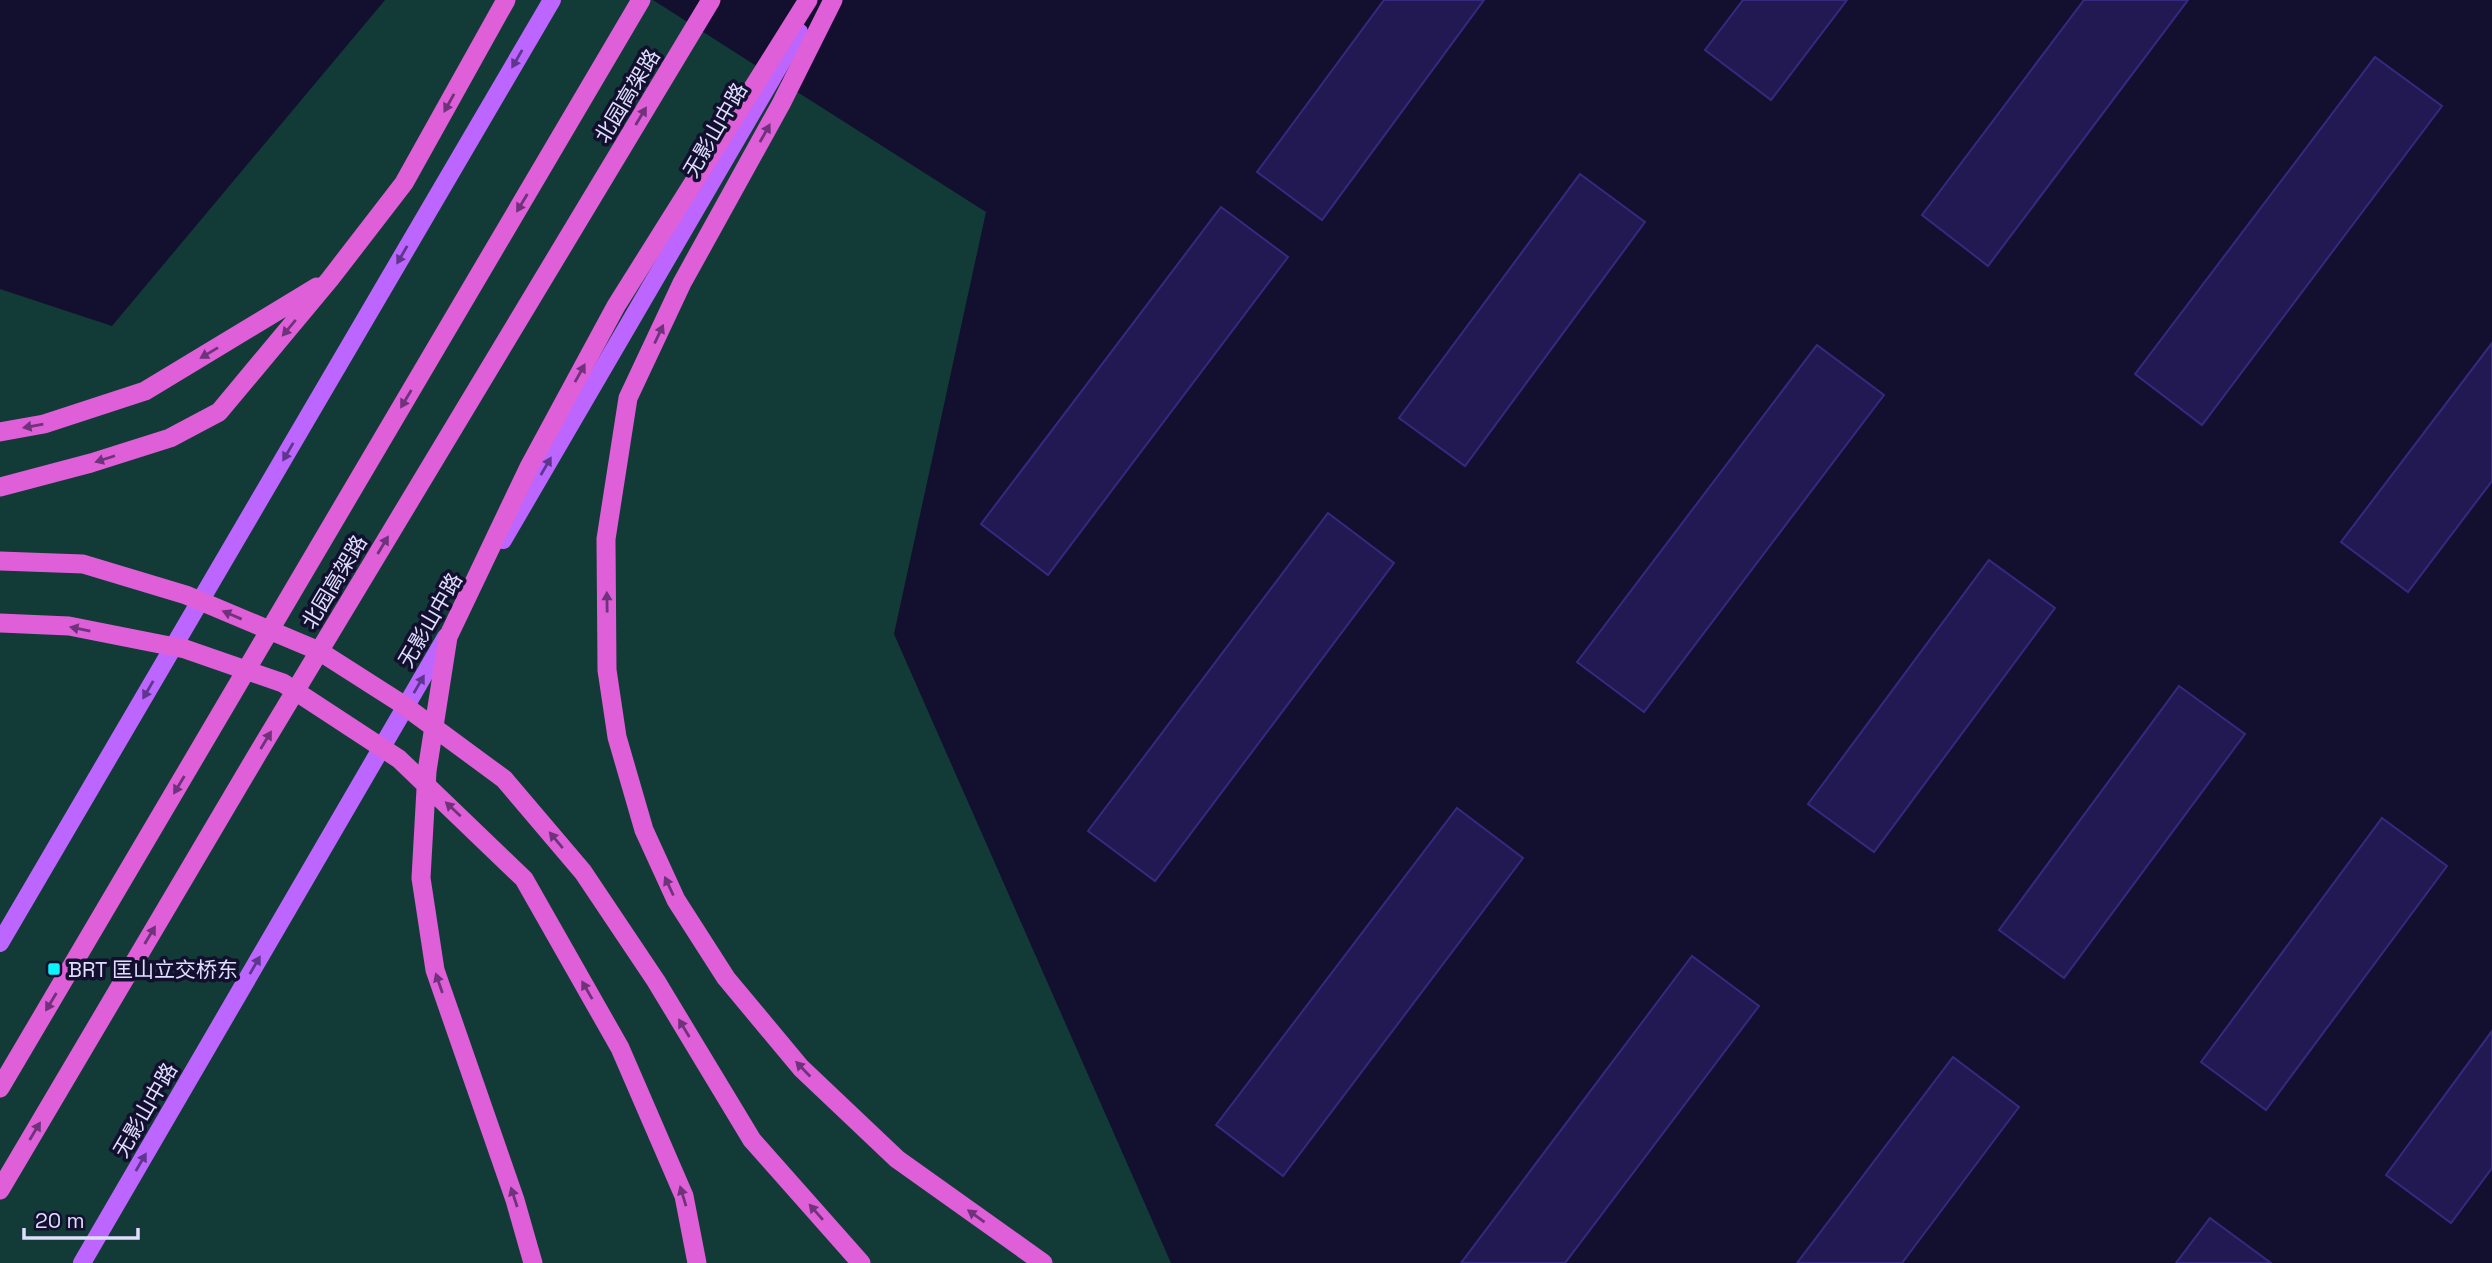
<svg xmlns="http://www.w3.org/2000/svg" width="2492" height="1263" font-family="'Space Grotesk','Noto Sans SC',sans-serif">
<rect width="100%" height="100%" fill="#130f2f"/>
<!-- green -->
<path fill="#123a37" d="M385,0h268l333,212 -92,422 277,629h-1171v-974l112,37z"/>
<!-- building -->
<path fill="#221952" stroke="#362980" stroke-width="2" d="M1384,0h100l-162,220 -65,-48z
M1743,0h104l-76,100 -66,-50z
M2084,0h104l-200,266 -66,-51z
M2375,57l67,49 -240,319 -67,-51z
M1580,174l65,48 -180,244 -66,-48z
M1221,207l67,50 -240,318 -67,-51z
M2492,343v138l-84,111 -67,-50z
M1817,345l67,50 -240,317 -67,-50z
M1328,513l66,50 -239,318 -67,-50z
M1989,560l66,48 -181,244 -66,-48z
M2179,686l66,48 -181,244 -65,-48z
M1457,808l66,50 -240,318 -67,-51z
M2382,818l65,48 -181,244 -65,-48z
M1692,956l67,50 -194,257h-104z
M2492,1031v137l-41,55 -65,-48z
M1953,1057l66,50 -117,156h-105z
M2210,1218l61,45h-95z"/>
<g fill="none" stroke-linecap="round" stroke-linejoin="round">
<!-- primary -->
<path stroke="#bd65ff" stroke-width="18" d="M503,540l296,-508
M0,943l552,-943
M82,1263l364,-626"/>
<!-- trunk -->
<path stroke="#de5fd8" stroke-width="19" d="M833,0l-52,104 -99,179 -54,115 -22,141 1,131 10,67 27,93 32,70 50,78 75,90 96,91 146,104
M0,432l44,-8 101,-33 172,-104
M0,487l91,-24 79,-25 49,-26 111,-133 74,-96 102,-183
M0,561l83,3 103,31 133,56 83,53 102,75 79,93 73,109 96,159 109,123
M0,623l69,3 116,23 98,34 116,76 125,120 96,169 64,148 13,67
M0,1088l641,-1088
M0,1190l258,-437 453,-753
M533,1263l-18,-63 -80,-230 -14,-92 6,-107 21,-134 81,-170 87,-161 192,-306"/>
</g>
<!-- one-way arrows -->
<defs><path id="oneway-solid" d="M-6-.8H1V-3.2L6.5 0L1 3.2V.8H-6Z" transform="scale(1.75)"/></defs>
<g fill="#5f368d">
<use href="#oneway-solid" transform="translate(517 59) rotate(120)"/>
<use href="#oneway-solid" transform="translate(402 255) rotate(120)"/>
<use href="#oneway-solid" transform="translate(288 452) rotate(120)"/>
<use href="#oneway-solid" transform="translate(546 466) rotate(-60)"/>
<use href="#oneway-solid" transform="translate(419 684) rotate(-60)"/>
<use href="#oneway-solid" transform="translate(148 690) rotate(120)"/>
<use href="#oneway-solid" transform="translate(255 965) rotate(-60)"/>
<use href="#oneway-solid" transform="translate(141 1162) rotate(-60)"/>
</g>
<g fill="#6e337b">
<use href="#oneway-solid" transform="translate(449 103) rotate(119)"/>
<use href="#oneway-solid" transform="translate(641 116) rotate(-59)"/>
<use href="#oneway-solid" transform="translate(765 133) rotate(-61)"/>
<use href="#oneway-solid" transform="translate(522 203) rotate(121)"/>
<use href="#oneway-solid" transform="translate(289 328) rotate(130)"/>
<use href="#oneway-solid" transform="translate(659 334) rotate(-65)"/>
<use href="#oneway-solid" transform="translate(209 353) rotate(149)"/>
<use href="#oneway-solid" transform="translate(580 373) rotate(-61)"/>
<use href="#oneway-solid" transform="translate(406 399) rotate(121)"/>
<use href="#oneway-solid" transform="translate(33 426) rotate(170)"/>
<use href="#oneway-solid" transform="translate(105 459) rotate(162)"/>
<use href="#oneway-solid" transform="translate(383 545) rotate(-59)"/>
<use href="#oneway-solid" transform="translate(607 602) rotate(-91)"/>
<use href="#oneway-solid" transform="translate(232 615) rotate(-157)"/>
<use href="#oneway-solid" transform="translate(80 629) rotate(-169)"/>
<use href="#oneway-solid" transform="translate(266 740) rotate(-59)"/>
<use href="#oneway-solid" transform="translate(179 785) rotate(121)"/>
<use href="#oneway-solid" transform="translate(453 809) rotate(-137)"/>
<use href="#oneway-solid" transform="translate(556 840) rotate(-130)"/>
<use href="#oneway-solid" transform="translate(669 886) rotate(-115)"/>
<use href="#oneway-solid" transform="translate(150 935) rotate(-59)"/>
<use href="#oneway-solid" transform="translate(439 983) rotate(-109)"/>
<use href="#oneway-solid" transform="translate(587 990) rotate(-120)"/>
<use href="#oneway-solid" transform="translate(51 1002) rotate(121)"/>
<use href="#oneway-solid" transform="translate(684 1028) rotate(-121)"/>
<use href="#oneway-solid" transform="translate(803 1069) rotate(-134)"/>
<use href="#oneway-solid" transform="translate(35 1131) rotate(-59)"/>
<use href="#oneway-solid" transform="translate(683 1196) rotate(-107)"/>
<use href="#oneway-solid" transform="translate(514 1197) rotate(-108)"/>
<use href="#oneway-solid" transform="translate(816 1212) rotate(-131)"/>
<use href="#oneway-solid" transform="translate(976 1216) rotate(-144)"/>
</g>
<!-- markers -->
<rect fill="#0af3ff" stroke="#130f2f" stroke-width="2.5" x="47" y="962" width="14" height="14" rx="3.5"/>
<g text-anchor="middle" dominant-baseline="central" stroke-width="7" stroke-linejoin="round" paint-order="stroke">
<!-- street labels -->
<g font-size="21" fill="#e0deff" stroke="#130f2f">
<text transform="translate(627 96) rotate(-59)">北园高架路</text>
<text transform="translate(715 130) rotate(-60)">无影山中路</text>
<text transform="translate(334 582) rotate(-59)">北园高架路</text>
<text transform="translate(430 620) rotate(-60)">无影山中路</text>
<text transform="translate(145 1110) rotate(-60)">无影山中路</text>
</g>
<!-- poi labels -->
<g font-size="21" fill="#e0deff" stroke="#130f2f" text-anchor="start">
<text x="68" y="969">BRT 匡山立交桥东</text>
</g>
</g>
<!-- scale -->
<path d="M24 1228v10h114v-10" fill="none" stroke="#e0deff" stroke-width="3.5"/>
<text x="35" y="1228" font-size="21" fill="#e0deff" stroke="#130f2f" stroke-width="5" paint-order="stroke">20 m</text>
</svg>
